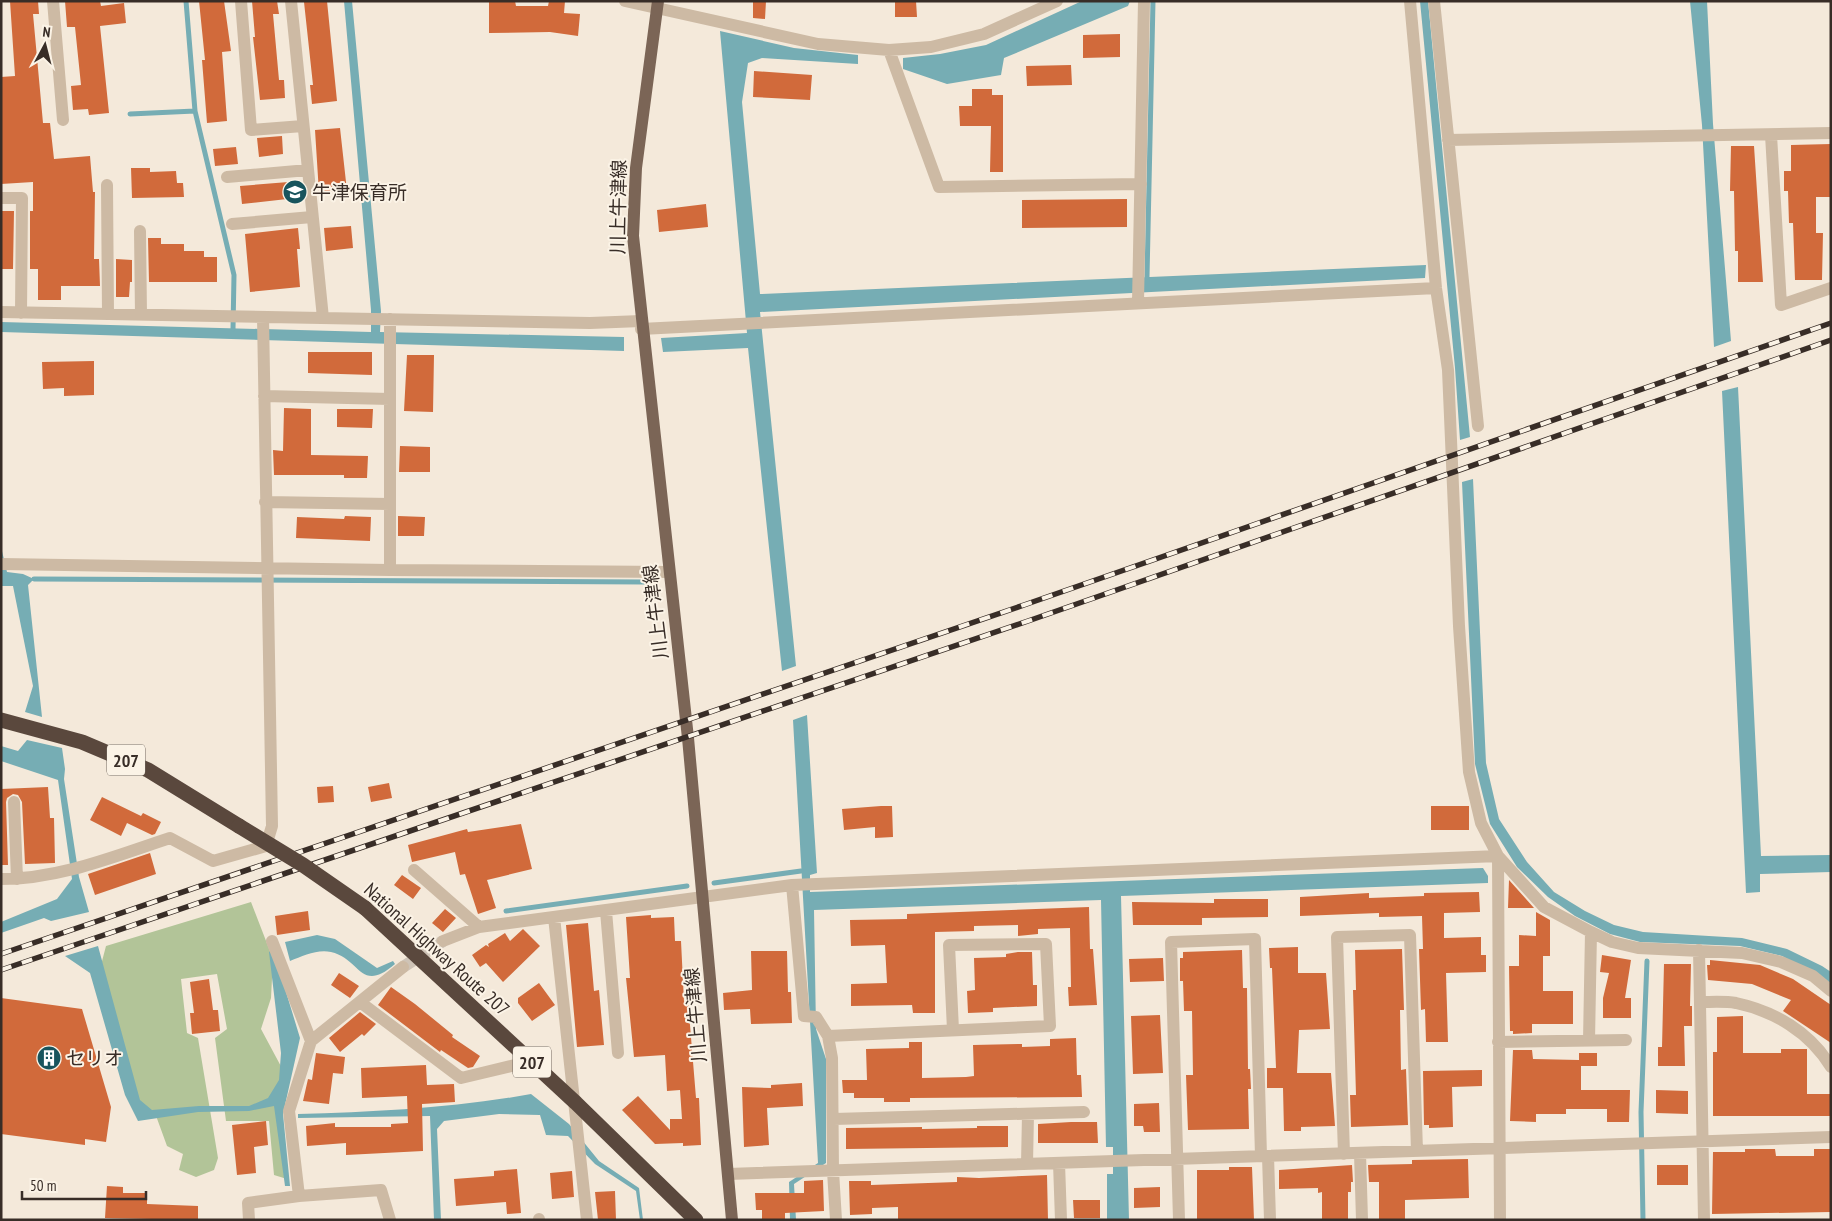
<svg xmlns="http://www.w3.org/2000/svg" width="1832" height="1221" font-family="'PT Sans Narrow','Noto Sans JP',sans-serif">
<rect width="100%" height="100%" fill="#f4e9da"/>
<!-- green -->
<path fill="#b2c498" d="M251,902l22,57 -2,39 -10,31 23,43 -4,34 7,73 -13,-4 -5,-54h-43l-11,-83 12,-9 -10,-55 -36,5 6,54 11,5 20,120 -4,12 -18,7 -17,-7 4,-16 -16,-8 -12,-33 -21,-12 -33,-136 5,-19z"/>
<!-- water -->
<path fill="#76adb4" d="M344,1h8l29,310 -1,21 244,5v14l-623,-19v-10l370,10v-22z
M1082,1h48l-2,5 -124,52 -3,17 -54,9 -44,-15v-11l37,-4 46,-9z
M1420,1h8l42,436 -10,3 -5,-72z
M1690,1h17l6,123 18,217 -17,6 -12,-222z
M720,31l74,17 64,7v9l-96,-6 -14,5 -6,39 18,192 666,-29 -1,13 -665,34 36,354 -14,5 -34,-323 -85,4 -2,-14 86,-5z
M1738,387l23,469 70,-1v17l-71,2v18l-14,1 -24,-502z
M1473,479l13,284 13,56 28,43 27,30 31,19 29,14 29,7 99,6 45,11 35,17 9,6v12l-49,-28 -42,-10 -100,-4 -30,-8 -35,-18 -27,-19 -31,-30 -27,-43 -15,-60 -13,-282z
M1,547l6,25 16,2 11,5 -6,6 14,132 -17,-5 8,-26 -20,-100h-12z
M807,715l10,158 -7,2v17l673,-24 5,8v7l-367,13 8,324h-22v-46h6v-27h-7l-5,-247 -287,10 2,119 10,30v104l-32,21 2,36h-6l-1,-38 29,-19 -25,-443z
M27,740l35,8 3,21 -1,10 15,98 10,35 -38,9 -7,-3 -43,15v-11l56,-23 15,-20 -14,-99 -57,-19v-15l17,5z
M317,935l18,4 42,29 16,-7 2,3c-35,30 -34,-5 -64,-12 -14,-3 -28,4 -41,9l-5,-19z
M98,946l42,154 12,10 47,-4h50l19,-8 11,-18 2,-27 -12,-101 4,-3 27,89 -17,76 7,72h-5l-11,-80 -25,5 -51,1 -60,9 -13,-26 -35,-122 -25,-17z
M531,1094l38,30 30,37 40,27 4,32h-3l-4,-29 -41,-27 -27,-28 -22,-1 -6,-20 -41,-1 -55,7 -7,8 4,91h-7l-4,-104 -132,2v-4c78,-2 156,-6 233,-20z"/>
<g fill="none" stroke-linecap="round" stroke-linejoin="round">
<!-- stream -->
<path stroke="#76adb4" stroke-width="5" d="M186,1l9,110 39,164 -1,54
M130,114l65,-3
M1147,277l6,-276
M34,579l611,3
M714,883l87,-12
M506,911l181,-25
M1643,1220l-2,-108 6,-151"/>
</g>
<!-- building -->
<path fill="#d16a3b" d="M10,1h28l1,13h-6l10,109h7l4,36 36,-3 3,36h2l-1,67h5l1,27h-39v14h-23v-31h-8v-58h3v-29l-32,2v-107l14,-1z
M65,1h35l1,5 23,-3 2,20 -26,3 9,87 -20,2 -1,-6 -15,1 -2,-24 10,-1 -6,-58h-8z
M199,1h25l7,50 -9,1 5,69 -20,2 -5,-63h3z
M252,1h25l2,13h-6l6,66h5l1,18 -25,2 -7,-63h2z
M327,1l10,100 -25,3 -2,-19h3l-9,-83z
M489,1h26l1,5h32l1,-5h16l-1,12 16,1 -2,22 -28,-4 -61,1z
M753,1h13l-1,18 -12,-1z
M895,1h21l1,16h-22z
M1120,34v23l-37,1v-23z
M1071,65l1,20 -45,1 -1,-20z
M754,71l58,4 -2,25 -57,-3z
M972,89h20v6h11v77h-13l1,-46h-31l-1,-20h13z
M340,128l7,63 -28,2 -4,-63z
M282,136l1,18 -24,3 -2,-19z
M1831,144v53h-15v36h7l-1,47h-27l-2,-57h-4l-1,-32h-4v-20h7v-26z
M1731,146h23l9,136h-25v-31h-3l-1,-60h-4z
M236,147l2,17 -23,2 -2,-17z
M131,168h19v4l26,-1 1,12h6l1,14 -52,1z
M301,181l1,14h-6v3l-54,6 -2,-18z
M1127,199v28l-105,1v-28z
M706,204l2,23 -49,5 -2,-22z
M1,211h13l-1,58h-12z
M351,226l2,22 -27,3 -2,-23z
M298,228l2,21h-3l3,38 -50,5 -5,-58z
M148,238h13v6h23v7h20v6h13v25h-68z
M116,259l16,1v22h-2l-1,15h-13z
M308,352h64v23l-64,-2z
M407,355h27l-1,57 -29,-1z
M94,361v34l-30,1v-8l-21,1 -1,-27z
M284,408l27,1v46l57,1 -1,22h-23v-3h-70l-1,-25 10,1z
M337,409h36l-1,19 -35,-1z
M400,446l30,1v25h-31z
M345,516l26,1 -1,24 -74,-3 1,-21 47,2z
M398,516l27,1 -1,19h-26z
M389,783l3,15 -21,4 -3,-15z
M333,786l1,16 -16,1 -1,-16z
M48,787l2,31h4l1,45 -30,1 -3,-62 -4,-7 -5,-1 -6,4 -1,4 2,63h-7v-76z
M102,797l39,19 2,-3 18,9 -6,12 -3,1 -25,-12 -6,13 -31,-16z
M881,806h11l1,31 -18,1v-11l-31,3 -2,-21z
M1431,806h38v24h-38z
M521,824l11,45 -45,11 9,28 -18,6 -13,-40 -5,1 -5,-23 -43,10 -4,-17 59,-16 1,3z
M150,853l6,21 -61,21 -7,-21z
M402,875l19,13 -8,11 -19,-14z
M1509,880l25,28h-26z
M1479,892l1,20 -36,1v25l37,-1v18h5v17l-40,1 2,69h-22l-1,-33 -4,1 -2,-61h4l-1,-33 -43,1v-4l-79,3v-19l69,-4v5l55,-2v-3z
M1214,899h54v18l-66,1v7h-69l-1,-23 82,1z
M1089,907l1,42h3l4,56 -28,1 -1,-19h3l-1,-59 -32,1v5l-20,2v-11l-44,1v5l-39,1v81h-22l-1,-8 -61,1v-22l36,-1 -2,-38 -34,1 -1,-26 57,-1v-5z
M445,909l11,9 -13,14 -11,-9z
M308,911l2,19 -33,5 -2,-19z
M1536,912l14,8v36h-7v35h30v33h-41v9l-19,1v-3h-3l-1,-65h10v-31l17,1z
M651,915v3l23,-1 1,24h6l3,61 4,-1 8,97h3l2,47 -18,1v-3l-28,1 -33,-34 16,-14 32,34v-11h12l-2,-29 -13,1 -2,-36 -31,2 -8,-79h4l-4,-61z
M588,923l6,68 5,-1 5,55 -27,2 -11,-122z
M523,929l17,17 -37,36 -17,-19 -6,4 -8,-12 14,-10 3,2 -1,-3 17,-11 5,8z
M1298,947v26h28l4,56 -31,1 -2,43h34l4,53 -34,1v4h-17l-1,-43h-16v-20h9l-4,-100h-2l-1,-20z
M1402,949l2,61h-4l1,60 5,-1 2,56 -57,2 -1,-32h6l-3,-105h3l-1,-40z
M1242,950l1,38h4l1,81h2l1,20h-3l1,40 -61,1 -2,-55h7l-1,-64h-8l-1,-30h-3v-23h3v-6z
M751,951h36l1,41h3l1,31 -41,1 -1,-15 -26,1 -1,-17 29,-3z
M1018,952h14l1,33h4v21l-44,2v4l-25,1 -1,-22 8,-1 -1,-32 32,-1v-3z
M1602,955l29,5 -6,38h6v20h-28v-20l6,-25 -9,-1z
M1163,958l1,23 -34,1 -1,-23z
M1710,960l50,5 33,14 38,26v38l-48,-32 8,-11 -39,-16 -44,-4 -1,-15h3z
M1664,964h27l-1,42h2v20h-8l1,40h-27v-19h4z
M339,973l20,13 -9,12 -19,-13z
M209,979l4,31h5l2,21 -28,3 -2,-21h4l-4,-31z
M539,983l16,22 -23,16 -14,-18v-5z
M391,987l24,17 38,31 -1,2 28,19 -7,11 -5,1 -27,-18 -1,2 -62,-47z
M1,998l81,11 29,98 -5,35 -21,-3v6l-84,-11z
M360,1012l16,12 -12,12 -2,-2 -22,18 -11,-14z
M1160,1015l3,58 -30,1 -2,-58z
M1743,1016v37h38v-4h26v45h24v22h-118v-64h4v-35z
M1076,1038l1,37h4l1,22 -172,1v4h-26v-4h-30v-5h-11l-1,-13h25l-1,-31 43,-1v-6h13v36l44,-1 8,-1 -1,-31 49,-1v3l28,-1v-7z
M1513,1050h19l1,9 46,1v-7h18v13h-16v24h49l-1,32h-22v-13h-41v5h-30v8l-26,-1z
M316,1053l29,4 -2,17 -10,-1 -4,31 -26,-3 5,-22 4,1z
M426,1065l1,20 27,-1 1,18 -33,2 1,47 -77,4v-12l-39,3 -1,-20 29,-3v4h56v-3l17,-1 -1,-27 -45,2 -1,-30z
M1482,1070v16l-30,1 1,40 -24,1v-3h-5l-1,-54z
M802,1083l1,23 -36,2 2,37 -25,2 -2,-60 29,1v-3z
M1656,1090l32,1v23l-32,-1z
M1159,1103l1,29h-16l-1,-6h-9v-22z
M266,1121l2,24 -14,2 2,26 -19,2 -5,-50z
M1071,1122h26l1,21h-60v-19z
M977,1126h31v21l-162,2v-21l76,-1v2l55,-1z
M1745,1149h30l1,7h38v-7h17v63l-119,2 1,-62h32z
M1468,1159l1,39 -64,2v20h-26v-38h-10l-1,-17 44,-1v-4z
M1352,1165l1,17h-2v10h-3v28h-26v-28l-4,1v-5l-39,1v-19z
M1657,1165h31v20h-31z
M1229,1167h23l2,53h-57v-50h32z
M517,1169l4,44 -14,1 -1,-12 -50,4 -2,-27 40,-3v-5z
M572,1171l2,26 -22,2 -2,-26z
M1047,1175l1,45h-150v-13l-26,1v6l-22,1 -1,-34h22v4l86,-3v-5l22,1z
M823,1180l1,31 -39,2v7h-23v-10h-6l-1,-17h49v-12z
M107,1186l16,1v6h24v11l51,2v14l-93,-2z
M1160,1187v20l-26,1v-20z
M615,1191l1,29h-18l-3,-28z
M1073,1200h27v18h-26z"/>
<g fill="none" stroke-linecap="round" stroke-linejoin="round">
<!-- minor-tunnel -->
<path stroke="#cec3b6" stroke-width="12" stroke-dasharray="12 6" stroke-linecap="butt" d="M403,967l40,-26"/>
<!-- minor -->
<path stroke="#cdbaa4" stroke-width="12" d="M53,1l10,119
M241,1l10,129 52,-4
M291,1l32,317
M625,1l193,43 71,6 42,-3 53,-13 73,-33
M1410,1l26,287 12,82 11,256 10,146 12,51 17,33 46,51 47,25 21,10 26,6 104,5 39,9 32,14 18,15
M1434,1l44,425
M889,50l50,137 202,-3
M1771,135l10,170 50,-17
M1448,140l383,-7
M227,177l81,-7
M107,185l1,129
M1,198h21l-1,115
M232,224l80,-7
M140,231l1,84
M1138,302l6,-301
M1,312l589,11 51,-2
M390,319v251
M641,329l795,-41
M264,396l126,3
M265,502l125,2
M1,564l389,6 279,2
M14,802l3,77
M1498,856l2,364
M414,870l65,57
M1,879c59,0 114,-23 169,-41l43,23 53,-15 6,-20 -9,-509
M792,885l12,131 12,1 12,19 4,22 1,113 3,49
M606,911l12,142
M554,917l33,303
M272,941l39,100
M443,941l36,-14 313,-42 706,-29
M1699,950l5,270
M360,1002l101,76 71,-17
M1701,1002c11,0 24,-1 35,1 38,8 74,29 95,64
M828,1036l222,-10 -4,-82 -97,1 4,85
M1589,1041l2,-109
M1498,1042l128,-2
M834,1119l250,-7
M1360,1153l2,67
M1344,1154l-7,-217 73,-2 7,216
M1268,1156l2,64
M1059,1163l2,57
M1027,1164l1,-50
M728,1174l1103,-37
M299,1196l82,-6 9,30
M539,1219v1
M249,1220l-1,-17 51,-7 -10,-85 22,-70 92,-74
M1179,1220l-8,-278 84,-3 6,217"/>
<!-- major -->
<path stroke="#7b6556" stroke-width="12" d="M658,1l-22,167 -3,68 55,502 44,482"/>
<!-- highway -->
<path stroke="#5a483d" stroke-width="15" d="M1,720l81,22 66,28 91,56
M365,908l211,195 120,117"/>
<defs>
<path id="rail" d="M1,954l1023,-349 807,-282
M1,970l1027,-349 803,-281"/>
</defs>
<!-- rail casing -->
<use href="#rail" stroke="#382d27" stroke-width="5.5"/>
<!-- rail -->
<use href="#rail" stroke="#fbf3e6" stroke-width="4" stroke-dasharray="11" stroke-linecap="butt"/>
<!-- highway-bridge -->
<path stroke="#5a483d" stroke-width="15" d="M239,826l64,39 62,43"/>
</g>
<!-- icons -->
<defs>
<symbol id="school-disc" viewBox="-11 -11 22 22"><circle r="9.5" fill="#18545d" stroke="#fbf3e6"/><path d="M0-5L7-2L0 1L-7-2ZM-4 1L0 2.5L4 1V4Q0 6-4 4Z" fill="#fff"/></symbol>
<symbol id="building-disc" viewBox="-11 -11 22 22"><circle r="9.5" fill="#18545d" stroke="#fbf3e6"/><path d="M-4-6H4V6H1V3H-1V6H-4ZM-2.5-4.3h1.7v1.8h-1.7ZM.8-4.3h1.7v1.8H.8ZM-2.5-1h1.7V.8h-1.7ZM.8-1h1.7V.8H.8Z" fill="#fff"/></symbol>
</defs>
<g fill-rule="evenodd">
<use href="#school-disc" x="281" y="178" width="28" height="28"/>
<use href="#building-disc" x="35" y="1044" width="28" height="28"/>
</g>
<g text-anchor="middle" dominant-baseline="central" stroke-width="4" stroke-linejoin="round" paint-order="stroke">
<!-- shield labels -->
<g fill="#fbf3e6" stroke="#726860" stroke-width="1">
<rect x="107" y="744.5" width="38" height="31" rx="4"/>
<rect x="513" y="1046.5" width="38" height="31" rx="4"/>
</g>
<g font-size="18" font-weight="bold" fill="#382d27">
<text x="126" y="760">207</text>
<text x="532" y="1062">207</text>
</g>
<!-- poi labels -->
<g font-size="19" fill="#382d27" stroke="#fbf3e6" text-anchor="start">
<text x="312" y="192">牛津保育所</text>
<text x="66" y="1058">セリオ</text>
</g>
<!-- street labels -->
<g font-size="19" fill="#382d27" stroke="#fbf3e6">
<text transform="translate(618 207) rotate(-89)">川上牛津線</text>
<text transform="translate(655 612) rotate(-97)">川上牛津線</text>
<text transform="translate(437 949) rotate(42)">National Highway Route 207</text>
<text transform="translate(695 1015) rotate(-95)">川上牛津線</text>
</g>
</g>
<!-- border -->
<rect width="1832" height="1221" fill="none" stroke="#382d27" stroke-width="5"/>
<!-- north arrow -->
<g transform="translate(45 45) rotate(7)" stroke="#fbf3e6" stroke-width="4" paint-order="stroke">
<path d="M0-4L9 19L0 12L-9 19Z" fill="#382d27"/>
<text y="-8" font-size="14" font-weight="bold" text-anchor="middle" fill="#382d27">N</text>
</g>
<!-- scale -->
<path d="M22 1191v8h124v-8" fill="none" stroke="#382d27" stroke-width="2.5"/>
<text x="30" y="1191" font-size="15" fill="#382d27" stroke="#fbf3e6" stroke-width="4" paint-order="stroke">50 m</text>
</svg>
